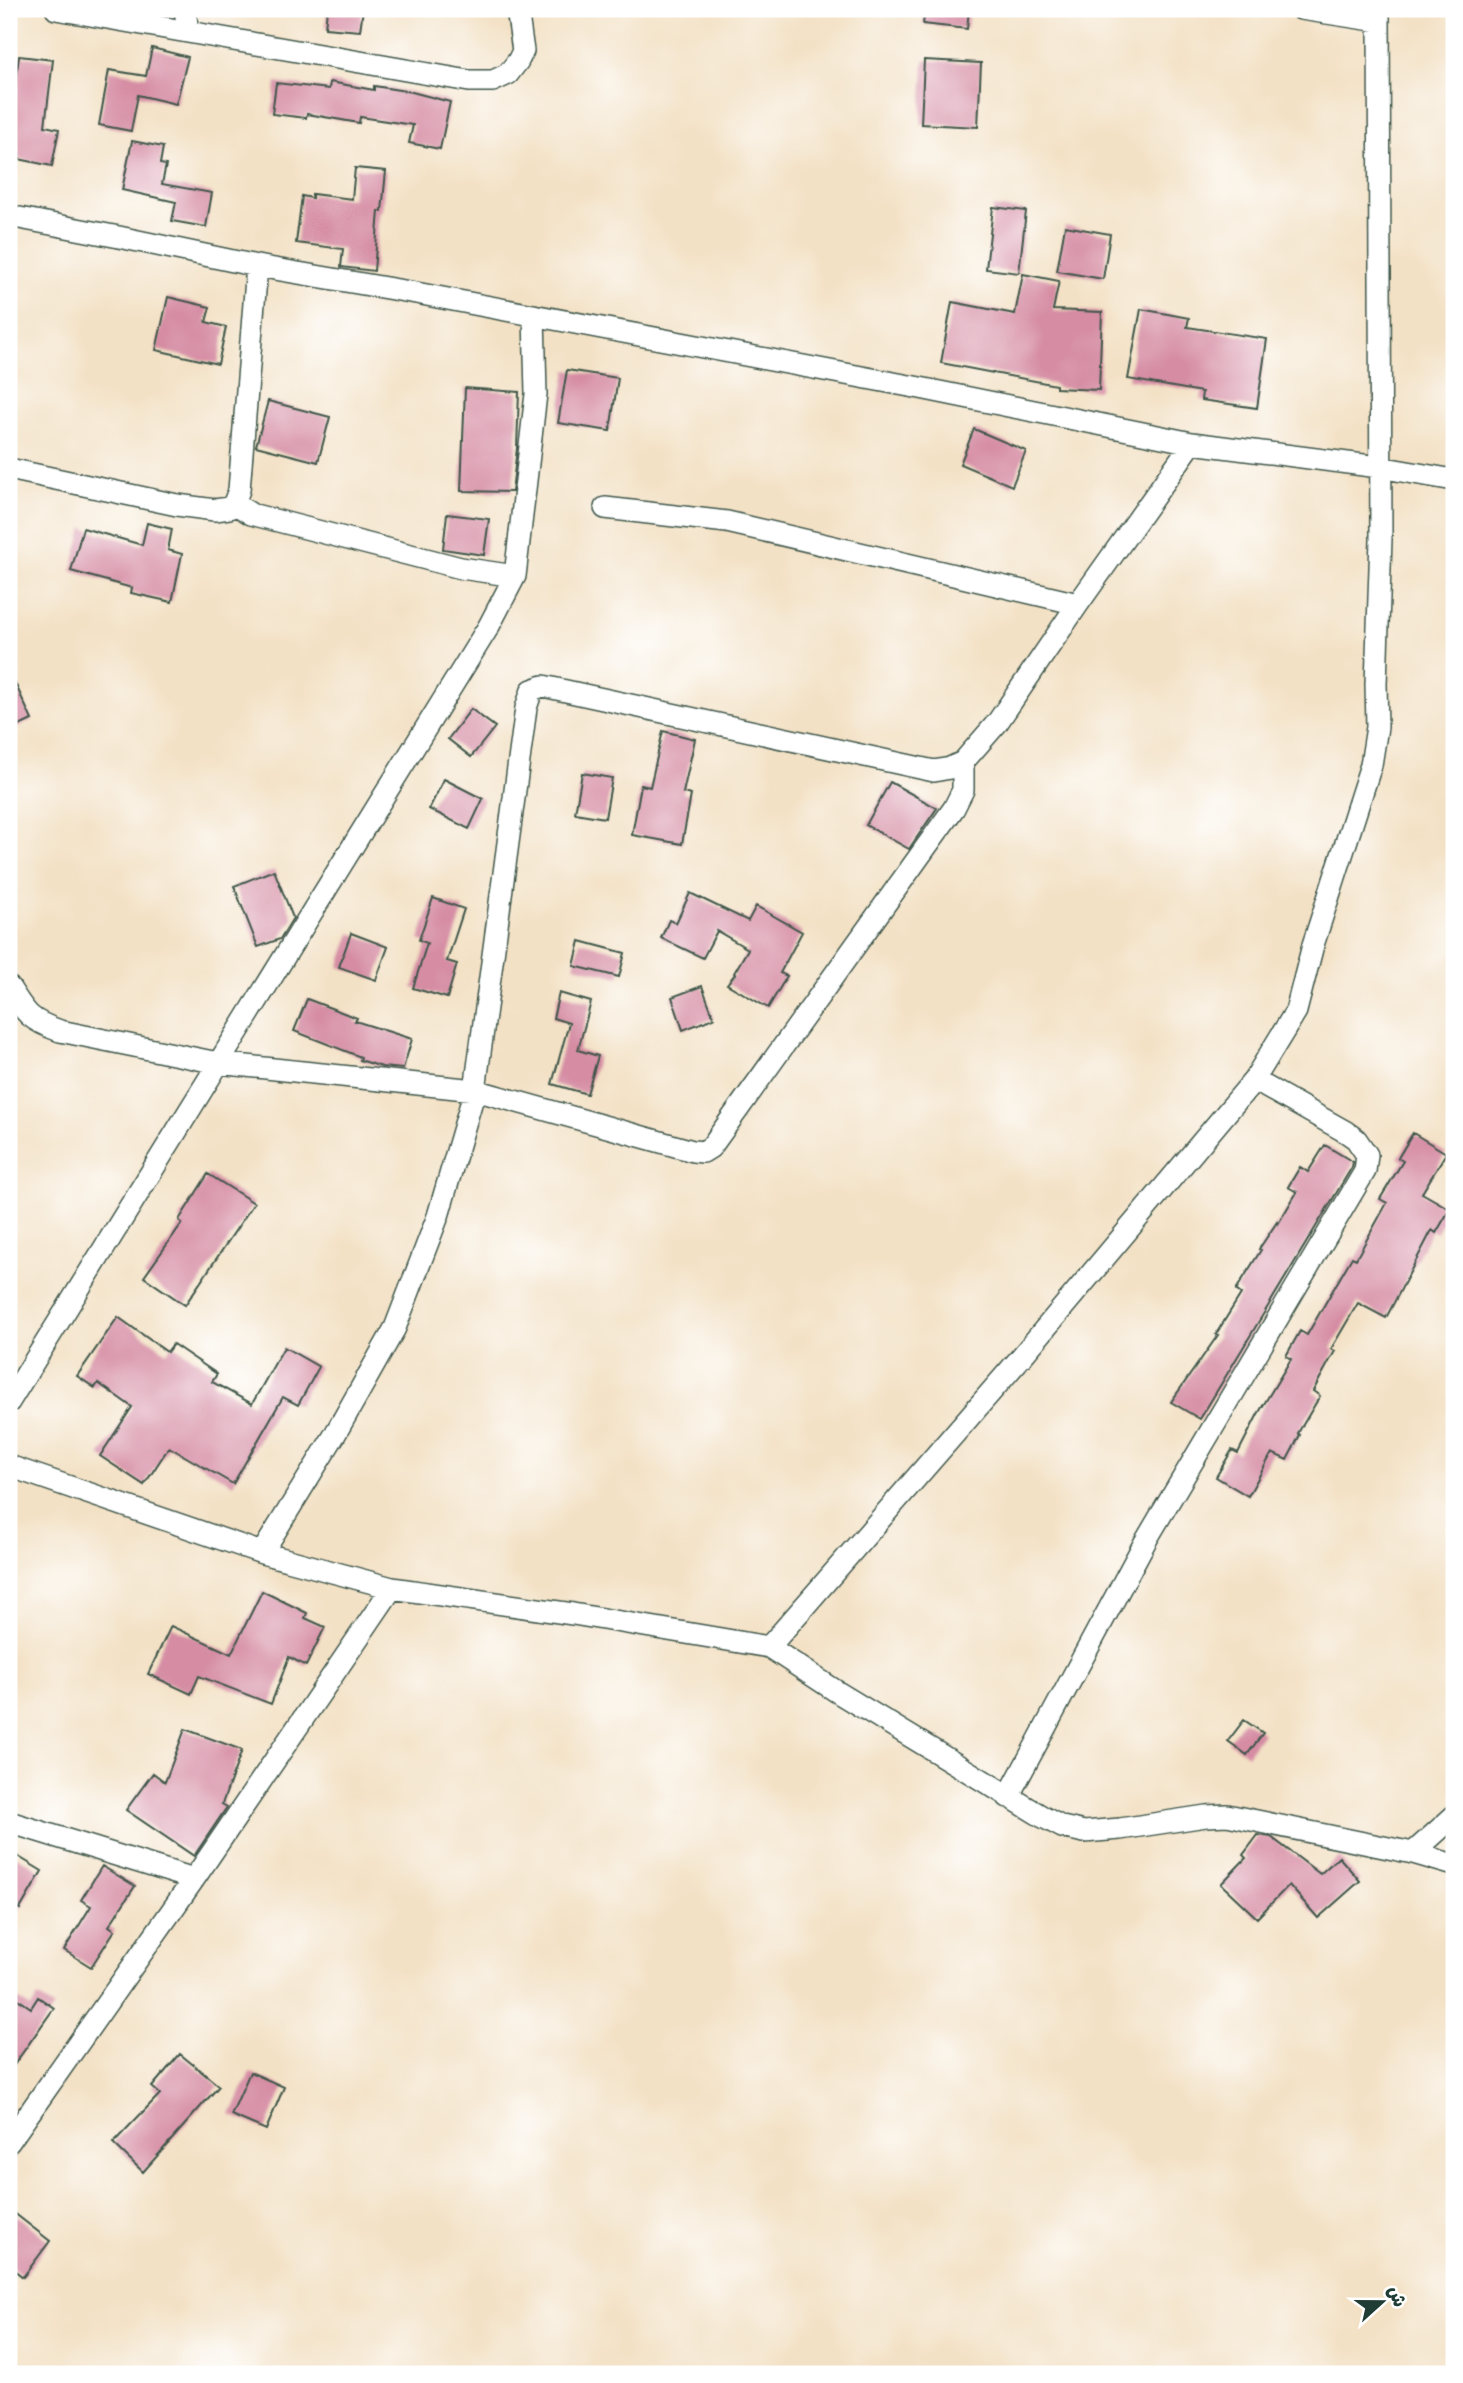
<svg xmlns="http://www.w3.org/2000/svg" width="1463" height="2383" font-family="'Balsamiq Sans','Playpen Sans Arabic',sans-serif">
<rect width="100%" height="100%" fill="#fff"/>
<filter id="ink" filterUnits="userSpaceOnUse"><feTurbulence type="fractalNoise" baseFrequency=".0143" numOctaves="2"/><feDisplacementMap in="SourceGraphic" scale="14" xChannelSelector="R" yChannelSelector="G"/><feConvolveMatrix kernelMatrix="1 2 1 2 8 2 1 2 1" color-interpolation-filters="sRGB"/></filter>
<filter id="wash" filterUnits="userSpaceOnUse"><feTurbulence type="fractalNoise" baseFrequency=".00686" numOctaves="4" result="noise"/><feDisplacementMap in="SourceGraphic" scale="28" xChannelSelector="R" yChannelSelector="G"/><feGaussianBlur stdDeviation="1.57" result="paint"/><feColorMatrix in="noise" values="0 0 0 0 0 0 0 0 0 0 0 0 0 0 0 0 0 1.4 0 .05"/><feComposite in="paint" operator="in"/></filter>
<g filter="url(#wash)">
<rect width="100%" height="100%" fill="#f3e1c5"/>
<g id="blocks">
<!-- building -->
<path fill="#d68da4" d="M327,9h36l-3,22 -35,-3z
M925,9h44l-2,20 -44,-5z
M152,48l36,9 -12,47 -38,-9 -7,36 -32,-6 10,-55 37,6z
M19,56l34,4 -8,66 14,3 -7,37 -43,-9v-38l1,1z
M924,60l57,3 -3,64 -57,-3z
M330,82l44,8v-4l38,6 38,10 -10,47 -31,-6 4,-18 -53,-8 -1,6 -52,-9 -1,4 -34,-4 4,-31 53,6z
M132,141l31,6 -3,17 6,1 -4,19 50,9 -6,34 -34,-6 4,-19 -54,-12z
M355,168l31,3 -4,40h-3l-5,60 -33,-4 2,-18 -47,-6 6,-47 10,2v-4l40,5z
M993,207l33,4 -7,62 -33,-4z
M1065,226l45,8 -7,45 -46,-8z
M1023,274l36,7 -6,29 49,2 -3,78 -43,-2v-3l-115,-22 11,-61 63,12z
M168,297l42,10 -4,15 20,5 -8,37 -62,-14z
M1141,309l48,9 -2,9 80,12 -10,69 -56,-8 1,-8 -74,-13z
M567,370l51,8 -8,53 -52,-8z
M465,388l54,4 -2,56 -5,44 -51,-1z
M268,401l62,16 -12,45 -62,-16z
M974,429l52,22 -14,35 -52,-22z
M447,514l42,5 -5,36 -41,-6z
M147,523l25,6 -4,21 14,4 -10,48 -41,-9 1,-5 -61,-17 12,-43 59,17z
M9,670l23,50 -23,11z
M471,709l24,18 -24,30 -23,-18z
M663,731l32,8 -12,54 8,2 -9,49 -50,-9 9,-50 9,2z
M582,773l30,5 -7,40 -30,-5z
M444,779l39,20 -14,30 -40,-20z
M890,782l47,26 -28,41 -43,-24z
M274,870l19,48 -13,21 -22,8 -24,-61z
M690,893l58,28 8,-15 46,26 -22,41 7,3 -19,32 -41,-24 8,-10 -1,-1 14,-24 -31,-18 -14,27 -42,-20 8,-18 7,3z
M433,898l31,11 -17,52 10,3 -10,34 -34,-10 14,-45 -8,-3z
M351,933l37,14 -12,33 -37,-13z
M580,941l45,12 -6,24 -45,-11z
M702,986l12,32 -31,12 -11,-33z
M559,993l32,9 -13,48 20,6 -11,38 -35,-10 17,-61 -16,-5z
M307,999l50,19 -2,3 57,18 -9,30 -21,-2 -22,-7 1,-3 -67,-26z
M1413,1133l33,20 -24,40 28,16 -14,24 -4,-3 -46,88 -28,-15 -27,46 4,2 -22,40 7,5 -22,37 2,2 -13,25 -15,-7 -24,43 -32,-19 16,-27 6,3 20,-39 33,-55 -5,-3 14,-25 7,4 45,-78 4,2 31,-56 -7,-4 23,-38 -5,-3z
M1325,1145l28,17 -1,5 -152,252 -29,-17 47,-67 -2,-1 25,-40 -5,-4 25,-40 -2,-1 18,-27 1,2 19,-32 -9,-5 12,-20 8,5z
M208,1174l46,29 -69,102 -41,-28 38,-54 -3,-3z
M118,1317l49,35 6,-8 44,30 -5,8 40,22 32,-57 35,20 -21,38 -15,-8 -50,87 -64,-37 -25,38 -44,-29 32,-49 -34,-24 -3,5 -18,-12z
M262,1591l45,22 -2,5 20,9 -19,39 -17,-9 -18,47 -72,-28 -8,18 -43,-20 23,-48 60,28z
M1244,1720l19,13 -16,22 -19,-14z
M185,1729l57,21 -20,54 5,3 -33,49 -68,-46 27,-37 12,9z
M1258,1835l13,2 49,37 19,-17 21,24 -42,37 -29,-33 -32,33 -36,-34 25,-26 -3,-3z
M9,1851l33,20 -22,38 -11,-7z
M102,1866l33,20 -26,40 6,4 -24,37 -27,-17 27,-44 -10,-6z
M15,1997l16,11 7,-11 16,11 -45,64v-66z
M180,2054l39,32 -76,86 -30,-29 47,-49 -8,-7z
M250,2072l34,15 -18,43 -35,-15z
M9,2209l41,32 -27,36 -14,-11z"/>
</g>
</g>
<g filter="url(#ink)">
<use href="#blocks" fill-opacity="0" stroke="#3f564a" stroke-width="2"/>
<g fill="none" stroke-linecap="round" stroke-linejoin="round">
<defs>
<path id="minor" d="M56,9l413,72h24l15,-7 10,-13 5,-10 -6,-42
M185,9l3,23
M1301,9l78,12
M9,216l110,21 138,29 159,27 504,95 272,55 187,24 75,13
M9,469l168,36 38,5 14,-2 5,-5 5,-13 18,-224
M234,503l17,11 210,54 54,8
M605,508l122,14 351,82
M9,987c17,27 20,33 51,44l158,32 257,27 51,-382 6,-18 11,-4 391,85 16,-3 13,-6 34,-39 81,-119 114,-161
M9,1402l480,-776 26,-50 21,-182 -2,-79
M9,1466l253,87 130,35 181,26 196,33 70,46 204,124 19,10 22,5 36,-3 86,-13 21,-1 186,38 41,12
M262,1553l72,-117 61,-108 43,-112 37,-126 218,61 10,1 8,-5 243,-339 9,-18v-28
M769,1647l248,-285 237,-282 42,-69 17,-66 58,-180 6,-38 -1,-43 5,-145 -2,-530
M1008,1797l137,-255 220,-371 2,-16 -11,-16 -10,-7 -92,-52
M9,1822l185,57
M1413,1853l41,-37
M9,2142l185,-263 198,-291"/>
</defs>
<!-- minor casing -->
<use href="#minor" stroke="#3f564a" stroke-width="24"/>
<!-- minor -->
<use href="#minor" stroke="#fff" stroke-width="21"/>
</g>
</g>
<!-- margin -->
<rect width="1463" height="2383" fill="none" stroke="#fff" stroke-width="35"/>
<!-- north arrow -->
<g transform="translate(1382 2302) rotate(69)" stroke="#ffffff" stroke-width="5" paint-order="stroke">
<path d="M0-5L12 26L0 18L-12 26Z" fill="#1f3d34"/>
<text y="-10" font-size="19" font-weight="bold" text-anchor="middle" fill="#1f3d34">ش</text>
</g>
</svg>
